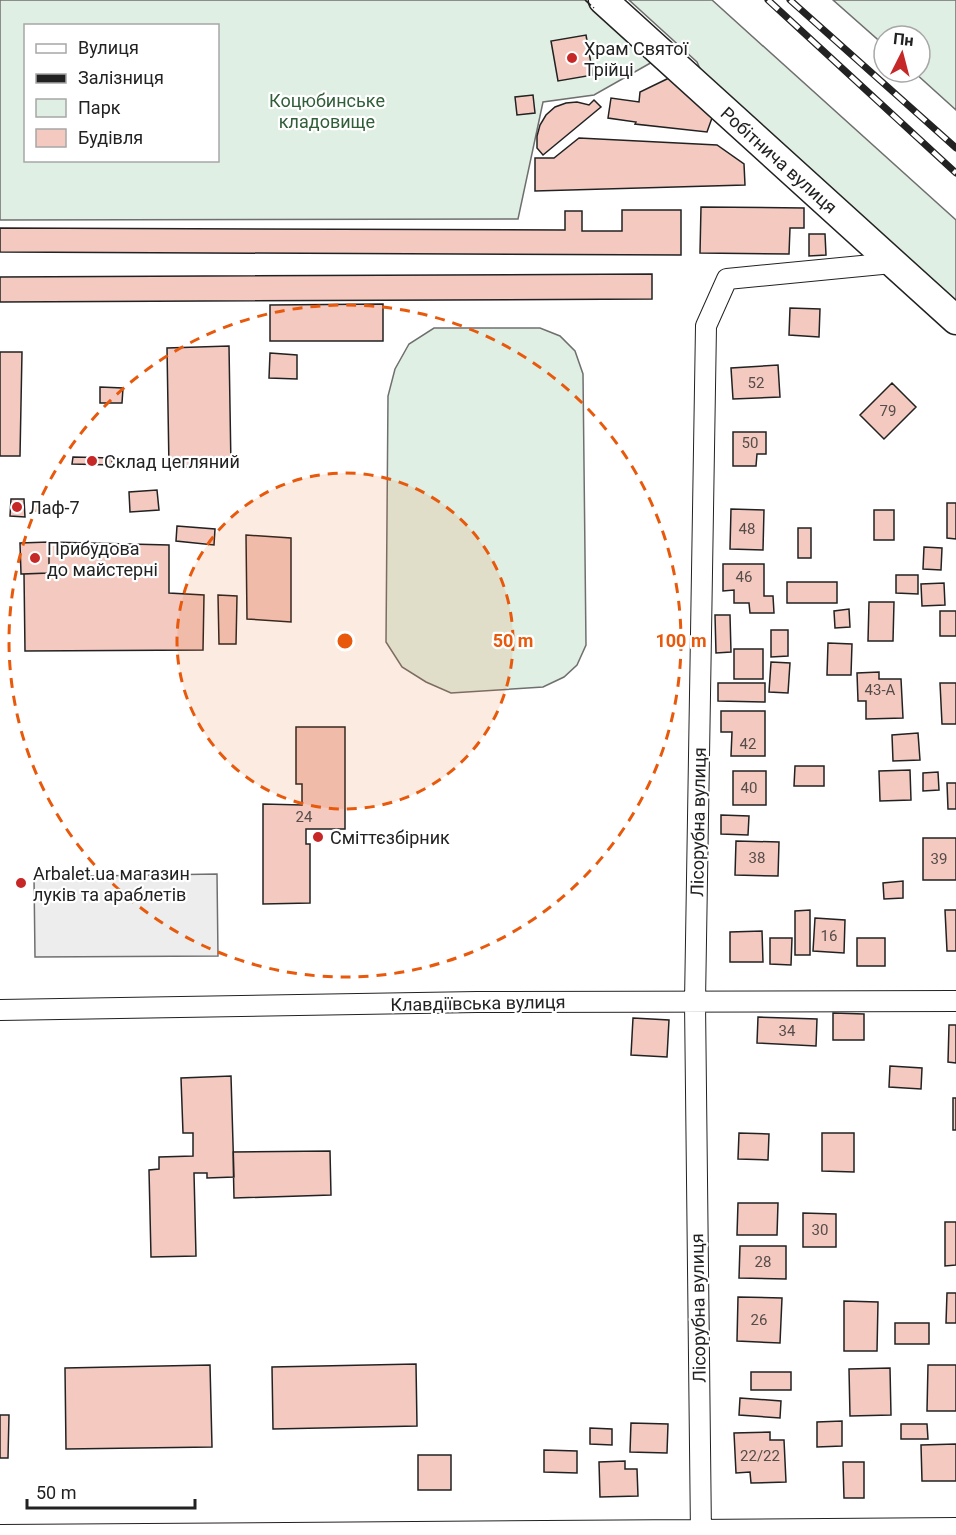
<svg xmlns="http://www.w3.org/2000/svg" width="956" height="1535" font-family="Roboto,sans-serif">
<rect width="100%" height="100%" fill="#fff"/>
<!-- green -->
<path fill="#e0efe3" stroke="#6f6f6f" stroke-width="1.5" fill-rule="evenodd" d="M0,0h585l69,61 -60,34 -51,7 -25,117 -518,1zM26,26h192v134h-192z
M629,0h83l244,220v89l-251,-229 -8,-18z
M833,0h123v110l-42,-38h6v-36h-36v9z
M434,328h106l20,8 15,15 8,23 3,271 -9,20 -13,12 -21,10 -92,6 -25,-11 -24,-15 -16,-25 2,-246 7,-27 14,-25z"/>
<!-- parking -->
<path fill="#ededed" stroke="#6f6f6f" stroke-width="1.5" d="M217,874l1,82 -183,1 -1,-80z"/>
<!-- building -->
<path fill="#f3c9c0" stroke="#222" stroke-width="1.5" d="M586,35l7,40 -35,6 -7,-40z
M669,78l43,40 -5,14 -72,-8 1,-2 -28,-4 3,-20 28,4 1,-10z
M533,95l2,18 -18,2 -2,-18z
M594,100l7,7 -58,48 -6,-7v-12l3,-11 6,-10 9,-8 11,-4 11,-1 12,3z
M579,138l138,7 27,19 1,21 -210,6v-33h19z
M701,207l103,1v20h-14l-1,26 -89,-1z
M622,210h59v45l-681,-3v-24l565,2v-19h17v20h40z
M809,234h16l1,21 -17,1z
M652,274v25l-652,3v-25z
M383,304v37h-113v-36z
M790,308l30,1 -1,28 -30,-2z
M229,346l2,122 -62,-1 -2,-119z
M0,352h22l-2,104h-20z
M270,353l27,2v24l-28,-1z
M778,365l2,32 -47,2 -2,-31z
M892,383l24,24 -32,32 -24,-24z
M100,387l23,1 -1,15h-22z
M733,432h33v22h-9l-1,12h-23z
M73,457l39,1v7l-40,-1z
M157,490l2,20 -29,2 -1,-20z
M11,499h13l1,18 -15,-1z
M947,503h9v36l-9,-1z
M731,509l33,1 -1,40 -33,-1z
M874,510h20v30h-20z
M177,526l38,3 -1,16 -38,-4z
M798,528h13v30h-13z
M246,535l45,3v84l-44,-3z
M49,542l120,3v48l35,2 -1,55 -178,1 -1,-77 25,-1z
M49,542v31l-28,1 -1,-31z
M924,547l18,1 -1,22 -18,-1z
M723,564h41v32h9l1,17h-24l-1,-10h-15v-13l-11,1z
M896,575h22v19l-22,-1z
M787,582h50v21h-50z
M944,583l1,22 -23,1 -1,-22z
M218,595l19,1 -1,48h-17z
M869,602h25l-1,39h-25z
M849,609l1,18 -15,1 -1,-17z
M940,611h16v25h-16z
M715,615h15l1,37 -15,1z
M771,630h17v26l-17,1z
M828,643l24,1 -1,31h-24z
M734,649h29v30h-29z
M771,662l19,1 -2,30 -19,-1z
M879,672v7h22l2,39 -37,1v-18h-8l-1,-28z
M718,683h47v19l-47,-1z
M940,683h16v41h-14z
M721,711h44v45h-34l1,-24h-11z
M296,727h49v102h-39v15h4v59l-47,1v-100l39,1v-21h-6z
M918,733l2,27 -27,1 -1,-26z
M795,766h29v20h-30z
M910,770l1,30 -31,1 -1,-30z
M733,771h33v34h-33z
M938,772l1,18 -16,1v-18z
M947,783h9v26h-8z
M721,815l28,1 -1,19 -27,-1z
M923,838h33v42h-33z
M736,841l43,1 -1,34 -43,-1z
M903,881v17l-19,1 -1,-16z
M810,910v45h-15v-44z
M945,910h11v41h-9z
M815,918l30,2 -1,33 -31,-2z
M762,931l1,31h-33v-30z
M770,938h22l-1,27 -21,-1z
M857,938h28v28h-28z
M833,1013l31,1v26h-31z
M758,1017l59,2 -1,27 -59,-3z
M633,1018l36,2 -2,37 -36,-2z
M949,1025h7v38l-8,-1z
M890,1066l32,2 -1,21 -32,-2z
M231,1076l3,101 -27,1v-5h-13l2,83 -45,1 -2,-87 10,-1v-12l34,-1v-23h-10l-2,-55z
M953,1098h3v32h-3z
M739,1133l30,1 -1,26 -30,-1z
M822,1133h32v39l-32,-1z
M330,1151l1,44 -97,3 -1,-46z
M738,1203h40l-1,32h-40z
M803,1213l33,1v33h-33z
M945,1222h11v43l-11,1z
M740,1246h46v33l-47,-1z
M947,1293h9v30h-10z
M738,1297l44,1 -2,45 -43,-2z
M844,1301l34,1 -1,49h-33z
M895,1323h34v21h-34z
M416,1364l1,62 -144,3 -1,-62z
M210,1365l2,82 -146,2 -1,-81z
M928,1365h28v46h-29z
M890,1368l1,47 -41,1 -1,-47z
M751,1372h40v18h-40z
M740,1398l41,3 -1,17 -41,-3z
M0,1415h9l-1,43h-8z
M842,1421v25l-25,1v-25z
M631,1423l37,1 -1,29 -37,-1z
M901,1424h26l1,15h-27z
M590,1428l22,1v16l-22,-1z
M770,1432v8h14l2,42 -35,1 -1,-11 -14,1 -2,-40z
M956,1444v37h-34l-1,-36z
M544,1450l33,1v22l-33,-1z
M418,1455h33v35h-33z
M625,1461v8h12l1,27 -38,1 -1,-35z
M843,1462h21v36h-20z"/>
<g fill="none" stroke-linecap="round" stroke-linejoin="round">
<defs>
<path id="street" d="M0,1010l477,-8 479,-1
M0,1535l956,-7
M701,1535l-6,-533 11,-676 21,-47 165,-16"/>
<path id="secondary" d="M603,0l353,320"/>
</defs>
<!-- street casing -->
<use href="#street" stroke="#222" stroke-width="22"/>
<!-- secondary casing -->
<use href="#secondary" stroke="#222" stroke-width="31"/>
<!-- street -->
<use href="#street" stroke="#fff" stroke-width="20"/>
<!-- secondary -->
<use href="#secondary" stroke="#fff" stroke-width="28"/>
<defs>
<path id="rail" d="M768,0l188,173
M790,0l166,148"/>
</defs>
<!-- rail casing -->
<use href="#rail" stroke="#222" stroke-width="7"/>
<!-- rail -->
<use href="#rail" stroke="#fff" stroke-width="4.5" stroke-dasharray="14" stroke-linecap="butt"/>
<!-- fence -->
<path stroke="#222" stroke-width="1.5" stroke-dasharray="8 3" stroke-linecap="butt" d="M585,0l9,8"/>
</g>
<!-- distance rings -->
<circle cx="345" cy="641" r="168" fill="#e8590c" fill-opacity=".12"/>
<g fill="none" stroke="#e8590c" stroke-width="3" stroke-dasharray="10 8">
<circle cx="345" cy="641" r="168"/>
<circle cx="345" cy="641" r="336"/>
</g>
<!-- markers -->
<g fill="#c62828" stroke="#fff" stroke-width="2">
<circle cx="572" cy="58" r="6"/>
<circle cx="92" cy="461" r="6"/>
<circle cx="17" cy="507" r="6"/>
<circle cx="35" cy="558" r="6"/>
<circle cx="318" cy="837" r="6"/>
<circle cx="21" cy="883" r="6"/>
</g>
<g text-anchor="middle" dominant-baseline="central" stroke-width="4.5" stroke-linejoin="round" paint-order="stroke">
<!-- number labels -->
<g font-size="15" fill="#564c4a">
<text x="756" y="383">52</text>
<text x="888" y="411">79</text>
<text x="750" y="443">50</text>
<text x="747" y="529">48</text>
<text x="744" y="577">46</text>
<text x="880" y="690">43-А</text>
<text x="748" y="744">42</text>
<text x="749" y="788">40</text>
<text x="304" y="817">24</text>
<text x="757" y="858">38</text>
<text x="939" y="859">39</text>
<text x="829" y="936">16</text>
<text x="787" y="1031">34</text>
<text x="820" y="1230">30</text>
<text x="763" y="1262">28</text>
<text x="759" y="1320">26</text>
<text x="760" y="1456">22/22</text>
</g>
<!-- poi labels -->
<g font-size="18" fill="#222" stroke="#fff" text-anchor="start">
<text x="584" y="48">Храм Святої<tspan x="584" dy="21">Трійці</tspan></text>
<text x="104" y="461">Склад цегляний</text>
<text x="29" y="507">Лаф-7</text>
<text x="47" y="548">Прибудова<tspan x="47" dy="21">до майстерні</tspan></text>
<text x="330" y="837">Сміттєзбірник</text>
<text x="33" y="873">Arbalet.ua магазин<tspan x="33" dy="21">луків та араблетів</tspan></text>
</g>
<!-- park labels -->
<g font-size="18" fill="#2f5e38" stroke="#fff">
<text x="327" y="100">Коцюбинське<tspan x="327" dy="21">кладовище</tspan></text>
</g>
<!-- street labels -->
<g font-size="18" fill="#222" stroke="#fff">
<text transform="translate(779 160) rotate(42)">Робітнича вулиця</text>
<text transform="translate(698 822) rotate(-89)">Лісорубна вулиця</text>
<text transform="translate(478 1003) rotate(-1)">Клавдіївська вулиця</text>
<text transform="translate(698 1308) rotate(-91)">Лісорубна вулиця</text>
</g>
</g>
<circle cx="345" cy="641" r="9" fill="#e8590c" stroke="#fff" stroke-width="3"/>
<g font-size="18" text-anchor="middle" font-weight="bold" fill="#e8590c" stroke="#fff" stroke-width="4.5" stroke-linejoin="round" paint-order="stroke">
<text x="513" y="647">50 m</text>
<text x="681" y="647">100 m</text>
</g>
<!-- legend -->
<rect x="24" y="24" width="195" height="138" fill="#ffffff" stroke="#a7a7a7" stroke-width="1.5"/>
<rect x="36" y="44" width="30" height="9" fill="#ffffff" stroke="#a7a7a7" stroke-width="1.5"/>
<text x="78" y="54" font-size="18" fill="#222222">Вулиця</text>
<rect x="36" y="74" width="30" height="9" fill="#222222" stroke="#a7a7a7" stroke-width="1.5"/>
<text x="78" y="84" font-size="18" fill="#222222">Залізниця</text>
<rect x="36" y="99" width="30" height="18" fill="#e0efe3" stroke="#a7a7a7" stroke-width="1.5"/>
<text x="78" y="114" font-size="18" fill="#222222">Парк</text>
<rect x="36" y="129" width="30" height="18" fill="#f3c9c0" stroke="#a7a7a7" stroke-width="1.5"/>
<text x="78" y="144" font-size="18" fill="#222222">Будівля</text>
<!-- north arrow -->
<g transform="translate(902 54) rotate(6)"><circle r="28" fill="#ffffff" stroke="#a7a7a7" stroke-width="1.5"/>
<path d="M0-4.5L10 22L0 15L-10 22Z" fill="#c62828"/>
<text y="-9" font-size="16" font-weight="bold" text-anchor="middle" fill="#222222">Пн</text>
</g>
<!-- scale -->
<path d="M27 1499v9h168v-9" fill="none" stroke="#222222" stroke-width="3"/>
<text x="36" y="1499" font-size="18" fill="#222222" stroke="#ffffff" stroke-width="4.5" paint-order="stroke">50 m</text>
</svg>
